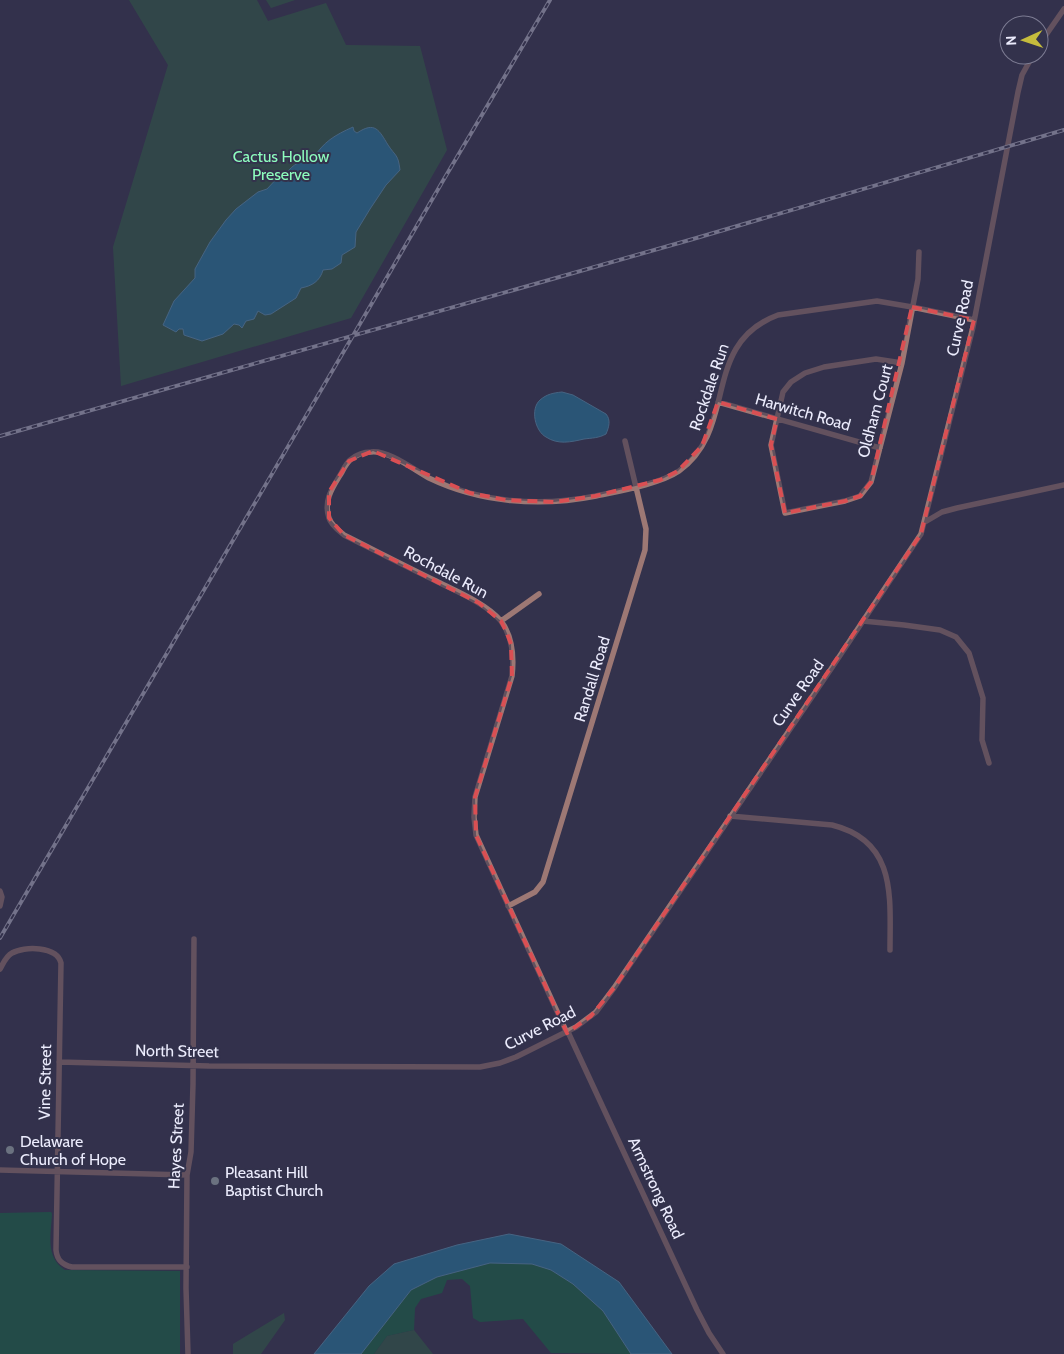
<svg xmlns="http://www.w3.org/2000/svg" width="1064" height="1354" font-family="Cabin,sans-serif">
<rect width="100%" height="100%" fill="#33324c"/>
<!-- green -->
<path fill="#306145" d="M129,0h128l11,21 58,-18 20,42 74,1 27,104 -96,168 -230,68 -8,-139 55,-182z
M266,0h29l-24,8z
M284,1313l1,7 -24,34h-28v-10z
M414,1330l19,24h-59l13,-18z"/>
<!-- forest -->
<path fill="#106c43" d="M51,1212l1,2c-1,21 -7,43 13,56l115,1v83h-180v-141z
M490,1263l42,1 19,6 22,14 30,27 28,43 -80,-1 -28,-34 -43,3 -7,-4 -3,-32 -8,-7 -15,1 -5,13 -21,6 -6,9 -1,22 -27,6 -13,18h-13l50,-64 26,-13z"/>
<!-- water -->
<path fill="#2080a9" stroke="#5da0c2" d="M353,127l1,4 3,2c18,-12 22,-3 31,12 8,12 10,9 12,25l-14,15 -16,24 -14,23 -1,15 -13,8 -1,8 -9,6 -9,1c-3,11 -11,16 -22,18l-5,10 -25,16 -6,1 -7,-4 -4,8 -8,2 -4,7 -3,-3 -5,-1 -11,10 -21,7 -18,-6 -1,-6h-4l-3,3 -13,-7 11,-24 21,-23v-9l15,-27 16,-22 10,-11 22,-17 9,-3 14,-15 6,-1c5,-9 16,-13 26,-14 10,-17 22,-24 40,-32z
M562,392l11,3 33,19c5,6 3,13 0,20 -7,4 -14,4 -22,5 -13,3 -26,6 -38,-2 -11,-6 -16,-28 -6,-37 7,-6 13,-7 22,-8z
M509,1234l52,10 58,38 53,72h-41l-28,-43 -30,-27 -22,-14 -19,-6 -42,-1 -53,14 -26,13 -50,64h-47l55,-68 25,-22 63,-19z"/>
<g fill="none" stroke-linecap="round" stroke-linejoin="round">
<!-- minor -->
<path stroke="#9d7874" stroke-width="5.5" d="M1039,45l25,-36
M902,363l-26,-4 -52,8 -19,6 -14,9 -8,10 -12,53 14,68 60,-12 15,-5 11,-14 31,-119 16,-84 1,-27
M718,402l162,46
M925,522l17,-10 15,-4 107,-23
M501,621l38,-27
M863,621l41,4 36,5 16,7 13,16 14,45 -1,42 7,23
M730,816l102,9c65,16 58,72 58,125
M0,891l2,6 -2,9
M508,906l27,-14 8,-10 102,-332 1,-21 -21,-88
M0,969c3,-5 6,-13 12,-16 12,-7 45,-7 49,10l-5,287c1,10 6,15 16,17h115
M568,1032l129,278 12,23 14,21
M567,1033l-91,-198 -2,-18 1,-20 37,-121c2,-18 1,-39 -11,-55 -14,-17 -45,-30 -65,-40 -31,-15 -62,-31 -92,-46 -6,-5 -13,-10 -15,-17 -6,-18 4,-31 13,-46 2,-4 5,-9 8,-12 6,-5 14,-8 21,-8 18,-2 43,18 58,26 52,25 111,29 167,18 23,-5 64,-12 83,-25 60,-43 21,-127 99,-156l99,-14 35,6 62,13
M59,1062l150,4 271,1 20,-4 16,-6 60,-30 20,-15 18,-24 217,-319 90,-135 52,-207 45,-235 4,-17 11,-20
M0,1170l187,5
M188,1354l-2,-66 1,-113 4,-23 2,-68 1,-145"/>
<defs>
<path id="rail" d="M0,436l693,-197 371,-109
M0,938l361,-616 83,-143 106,-179"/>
</defs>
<!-- rail casing -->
<use href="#rail" stroke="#c2c1d5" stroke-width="4"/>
<!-- rail -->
<use href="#rail" stroke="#33324c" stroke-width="2" stroke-dasharray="5.5" stroke-linecap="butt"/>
</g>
<!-- marked area -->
<path d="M0 0H1064V1354H0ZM912,307l62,13 -53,214 -307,454 -23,28 -24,17 -91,-198 -1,-38 37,-121 -1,-32 -5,-13 -5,-10 -22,-18 -135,-68 -15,-17v-26l20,-31 24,-10 97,42 36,7 48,2 41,-6 65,-16 18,-9 24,-25 16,-44 59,17 -6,26 14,68 60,-12 15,-5 11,-14z" fill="#33324c" fill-opacity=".55" fill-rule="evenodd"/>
<path fill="none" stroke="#da4f53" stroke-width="4" stroke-dasharray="10 6" stroke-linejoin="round" d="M912,307l62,13 -53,214 -307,454 -23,28 -24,17 -91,-198 -1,-38 37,-121 -1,-32 -5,-13 -5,-10 -22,-18 -135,-68 -15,-17v-26l20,-31 24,-10 97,42 36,7 48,2 41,-6 65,-16 18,-9 24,-25 16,-44 59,17 -6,26 14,68 60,-12 15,-5 11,-14z"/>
<!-- markers -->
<g fill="#6b7280" stroke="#33324c" stroke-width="2">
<circle cx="10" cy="1150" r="5"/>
<circle cx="215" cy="1181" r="5"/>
</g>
<g text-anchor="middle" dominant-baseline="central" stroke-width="4" stroke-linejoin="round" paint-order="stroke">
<!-- park labels -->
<g font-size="16" fill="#8dfcbd" stroke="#33324c">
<text x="281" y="156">Cactus Hollow<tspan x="281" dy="18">Preserve</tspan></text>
</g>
<!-- street labels -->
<g font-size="16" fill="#ececfd" stroke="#33324c">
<text transform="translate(960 318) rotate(-78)">Curve Road</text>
<text transform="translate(709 387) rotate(-71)">Rockdale Run</text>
<text transform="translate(875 411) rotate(-75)">Oldham Court</text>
<text transform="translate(803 412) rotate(16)">Harwitch Road</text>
<text transform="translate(446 572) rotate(28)">Rochdale Run</text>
<text transform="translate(592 679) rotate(-73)">Randall Road</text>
<text transform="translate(798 693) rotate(-55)">Curve Road</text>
<text transform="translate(540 1028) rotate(-27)">Curve Road</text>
<text transform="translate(177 1051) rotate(1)">North Street</text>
<text transform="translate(45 1082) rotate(-89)">Vine Street</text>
<text transform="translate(176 1146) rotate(-87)">Hayes Street</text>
<text transform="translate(656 1188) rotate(65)">Armstrong Road</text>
</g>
<!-- poi labels -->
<g font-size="16" fill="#ececfd" stroke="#33324c" text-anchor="start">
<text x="20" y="1141">Delaware<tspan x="20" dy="18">Church of Hope</tspan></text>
<text x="225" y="1172">Pleasant Hill<tspan x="225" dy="18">Baptist Church</tspan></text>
</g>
</g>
<!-- north arrow -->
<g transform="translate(1024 40) rotate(267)"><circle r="24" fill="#33324c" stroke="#7d7c93"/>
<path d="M0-4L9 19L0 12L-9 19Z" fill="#c5bc3d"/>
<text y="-8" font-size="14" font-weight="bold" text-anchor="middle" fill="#ececfd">N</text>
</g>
</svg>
